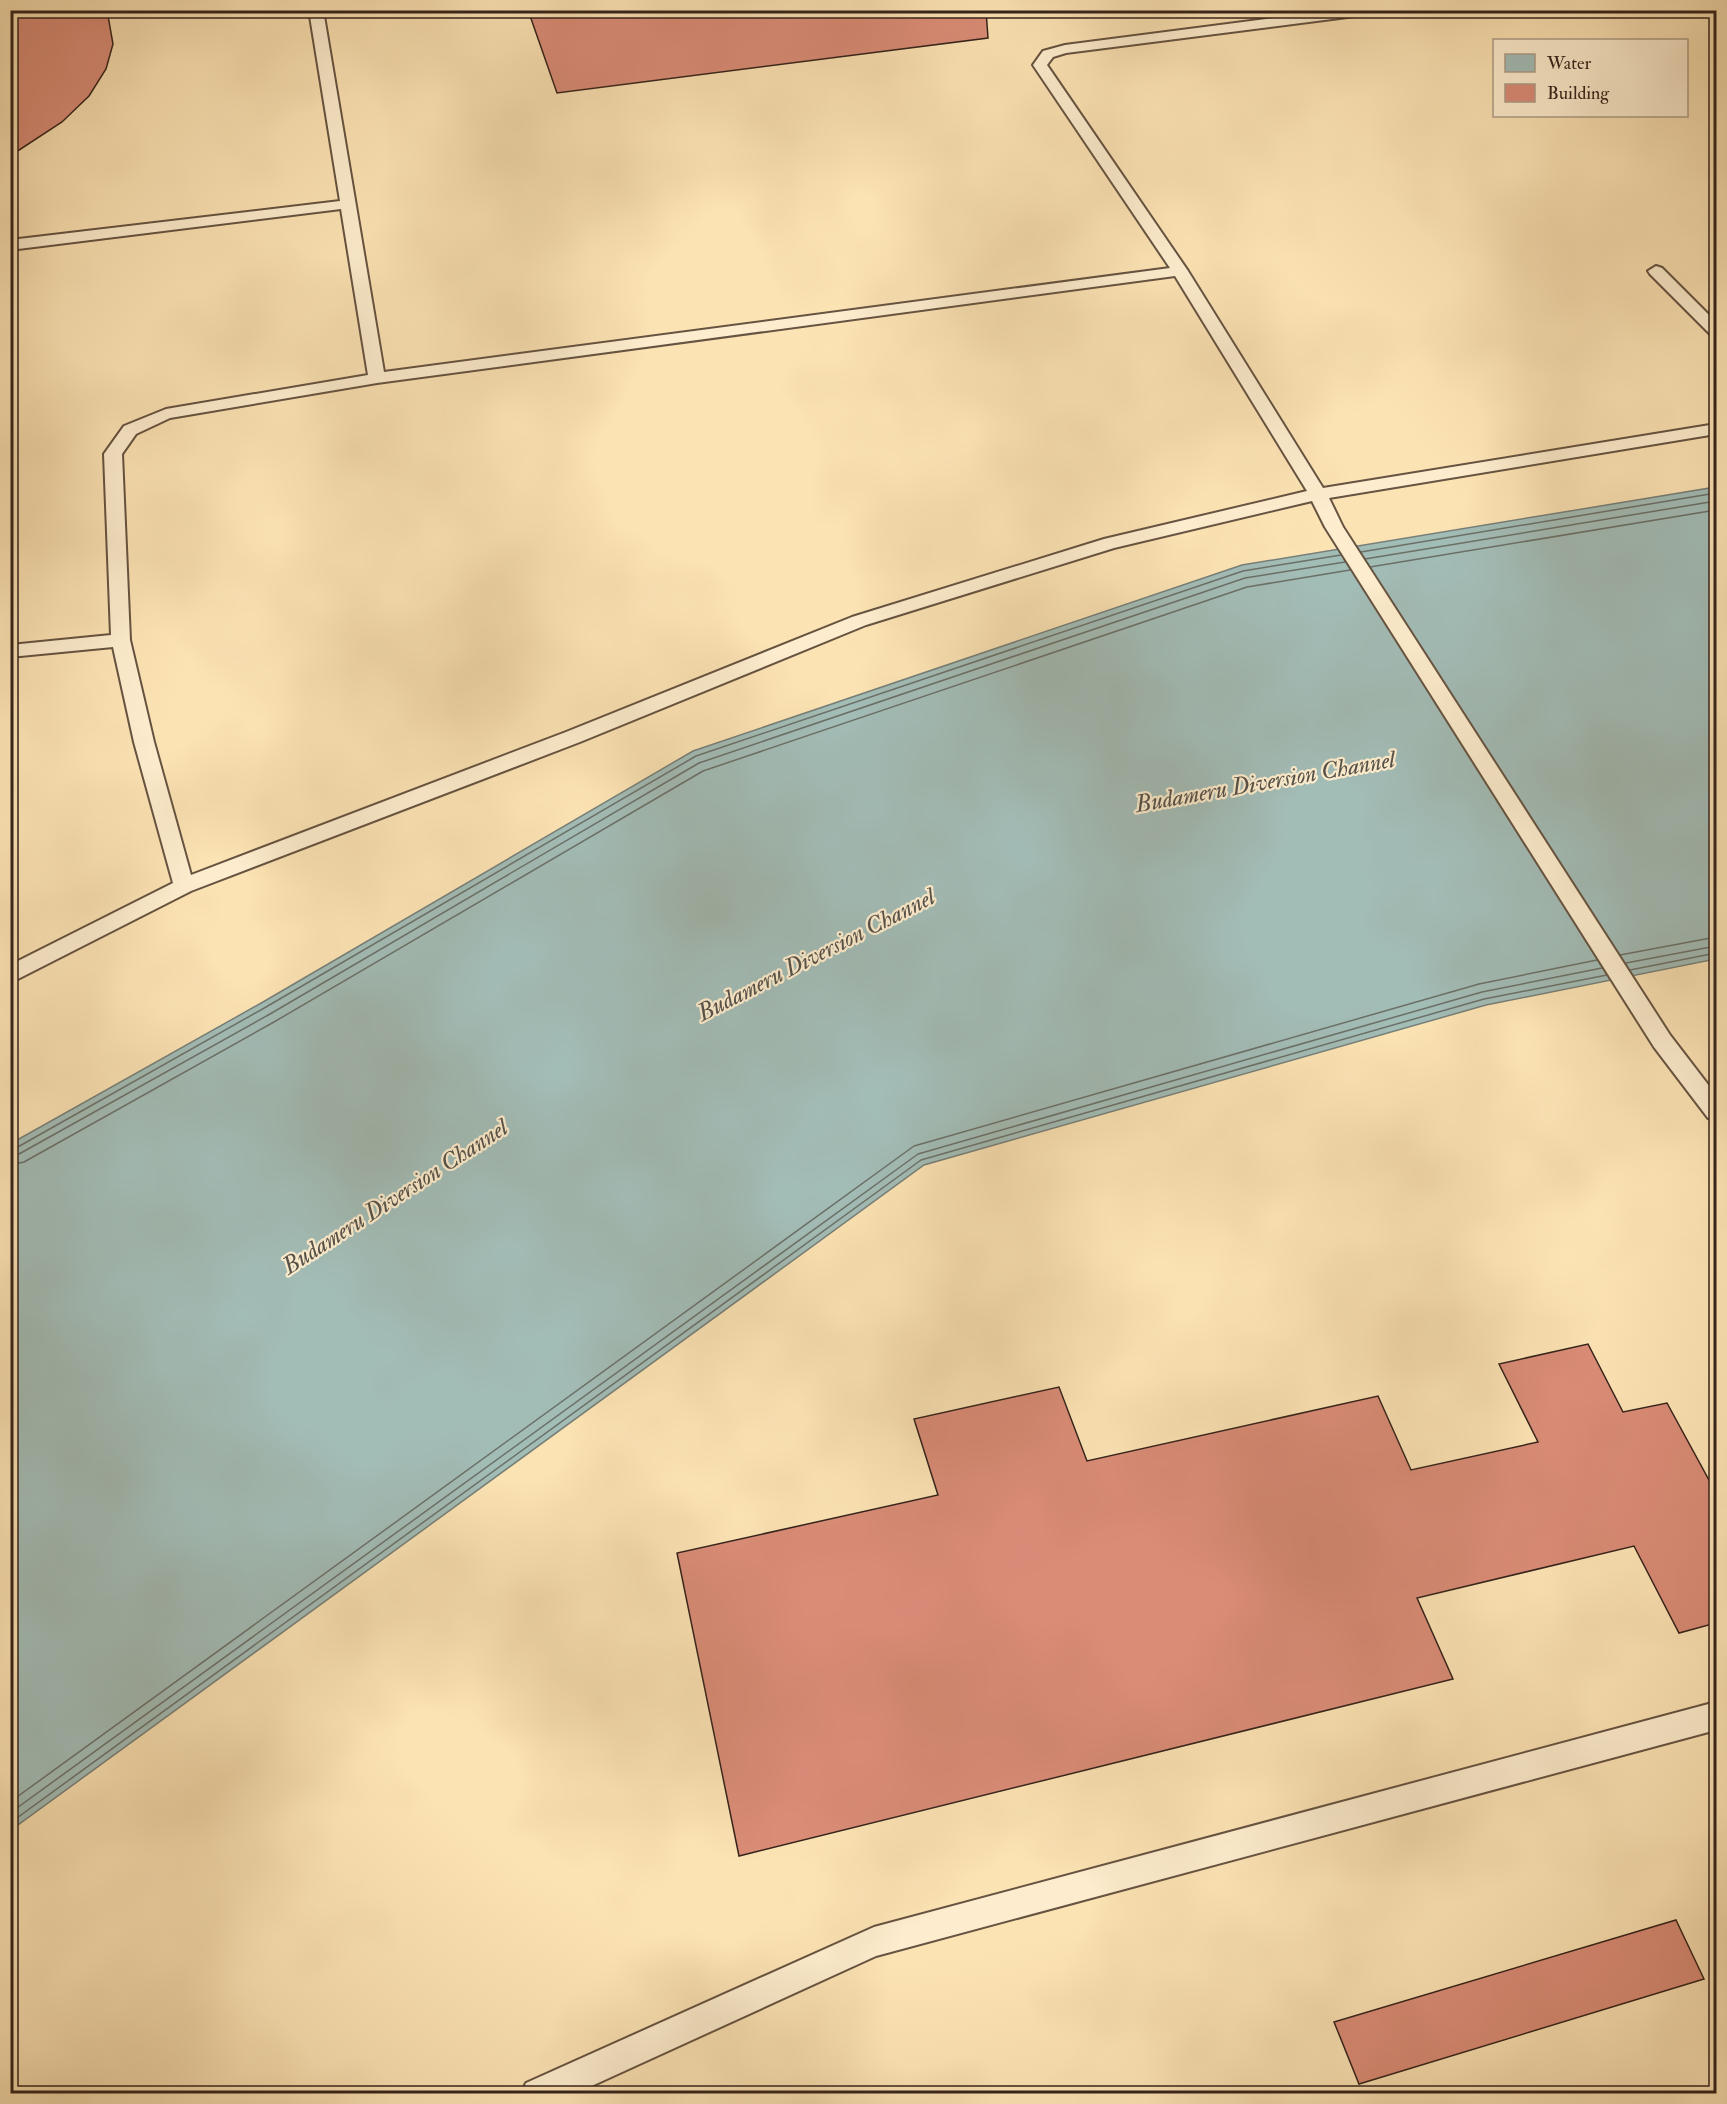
<svg xmlns="http://www.w3.org/2000/svg" width="1727" height="2104" font-family="'IM FELL Double Pica',serif">
<rect width="100%" height="100%" fill="#fce3b4"/>
<filter id="stains"><feTurbulence type="fractalNoise" baseFrequency=".00333" numOctaves="4"/><feColorMatrix values="0 0 0 0 .2 0 0 0 0 .09 0 0 0 0 .02 0 0 0 .5 -.17"/></filter>
<radialGradient id="worn" r=".72"><stop offset=".6" stop-color="#630" stop-opacity="0"/><stop offset="1" stop-color="#630" stop-opacity=".3"/></radialGradient>
<!-- water -->
<path fill="#a2bcb6" stroke="#767f78" stroke-width="1.5" d="M1716,487v472l-230,46 -562,160 -913,665 -1,-686 253,-142 430,-251 549,-186z"/>
<g fill="none" stroke-linecap="round" stroke-linejoin="round">
<!-- shore -->
<path stroke="#6b7068" stroke-width="1.5" d="M1361,552l355,-59
M1365,559l351,-58
M1370,567l346,-57
M1620,955l96,-18
M1626,963l90,-17
M1630,970l86,-17
M10,1149l6,-1 250,-141 430,-251 547,-185 98,-16
M10,1156l9,-2 251,-140 429,-251 546,-185 100,-16
M10,1165l14,-3 250,-140 429,-251 544,-184 103,-17
M10,1802l904,-656 565,-162 118,-24
M10,1813l908,-659 564,-162 120,-24
M10,1823l911,-663 563,-161 123,-24"/>
</g>
<!-- building -->
<path fill="#da8c77" stroke="#34231b" stroke-width="1.5" d="M10,10h97l6,34 -7,25 -17,27 -27,26 -52,34z
M528,10h458l2,28 -431,55z
M1588,1344l35,68 44,-9 49,90v130l-37,10 -45,-87 -217,52 36,81 -714,177 -62,-303 261,-58 -24,-76 145,-32 28,74 291,-65 33,74 127,-28 -39,-78z
M1676,1920l28,59 -345,105 -25,-62z"/>
<g fill="none" stroke-linecap="round" stroke-linejoin="round">
<defs>
<path id="service" d="M309,10h14l61,362 786,-104 -137,-203 10,-14 22,-6 270,-35h42l-6,4 -305,39 -13,4 -6,8 141,206 135,217 393,-64v10l-387,64 14,29 327,508 46,60v25l-8,-2 -54,-71 -329,-520 -13,-26 -198,47 -248,77 -286,117 -389,149 -181,92v-18l163,-82 -39,-141 -21,-95 -103,10v-12l101,-10 -7,-181 20,-28 42,-17 202,-34 -27,-166 -331,41v-10l330,-39zM1175,276l132,215 -203,48 -252,78 -286,115 -375,143 -37,-133 -24,-102 -8,-186 14,-20 34,-16 207,-35z
M1656,266l6,2 54,54v14l-6,-2 -60,-60 -2,-3z
M1716,1702v28l-840,226 -302,138h-53l5,-11 348,-156z"/>
</defs>
<!-- service casing -->
<use href="#service" stroke="#665341" stroke-width="4"/>
<!-- service -->
<use href="#service" fill="#fdedce" fill-rule="evenodd"/>
</g>
<g text-anchor="middle" dominant-baseline="central" stroke-width="4.5" stroke-linejoin="round" paint-order="stroke">
<!-- water labels -->
<g font-size="24" font-style="italic" fill="#55514a" stroke="#fdedce">
<text transform="translate(1265 782) rotate(-10)">Budameru Diversion Channel</text>
<text transform="translate(816 955) rotate(-27)">Budameru Diversion Channel</text>
<text transform="translate(395 1197) rotate(-33)">Budameru Diversion Channel</text>
</g>
</g>
<!-- margin -->
<rect width="1727" height="2104" fill="none" stroke="#fce3b4" stroke-width="36"/>
<rect x="12" y="12" width="1703" height="2080" fill="none" stroke="#34231b" stroke-width="3"/>
<rect x="18" y="18" width="1691" height="2068" fill="none" stroke="#34231b" stroke-width="1.5"/>
<!-- legend -->
<rect x="1493" y="39" width="195" height="78" fill="#fdedce" stroke="#ad9c86" stroke-width="1.5"/>
<rect x="1505" y="54" width="30" height="18" fill="#a2bcb6" stroke="#ad9c86" stroke-width="1.5"/>
<text x="1547" y="69" font-size="18" fill="#34231b">Water</text>
<rect x="1505" y="84" width="30" height="18" fill="#da8c77" stroke="#ad9c86" stroke-width="1.5"/>
<text x="1547" y="99" font-size="18" fill="#34231b">Building</text>
<rect width="100%" height="100%" filter="url(#stains)"/>
<rect width="100%" height="100%" fill="url(#worn)"/>
</svg>
